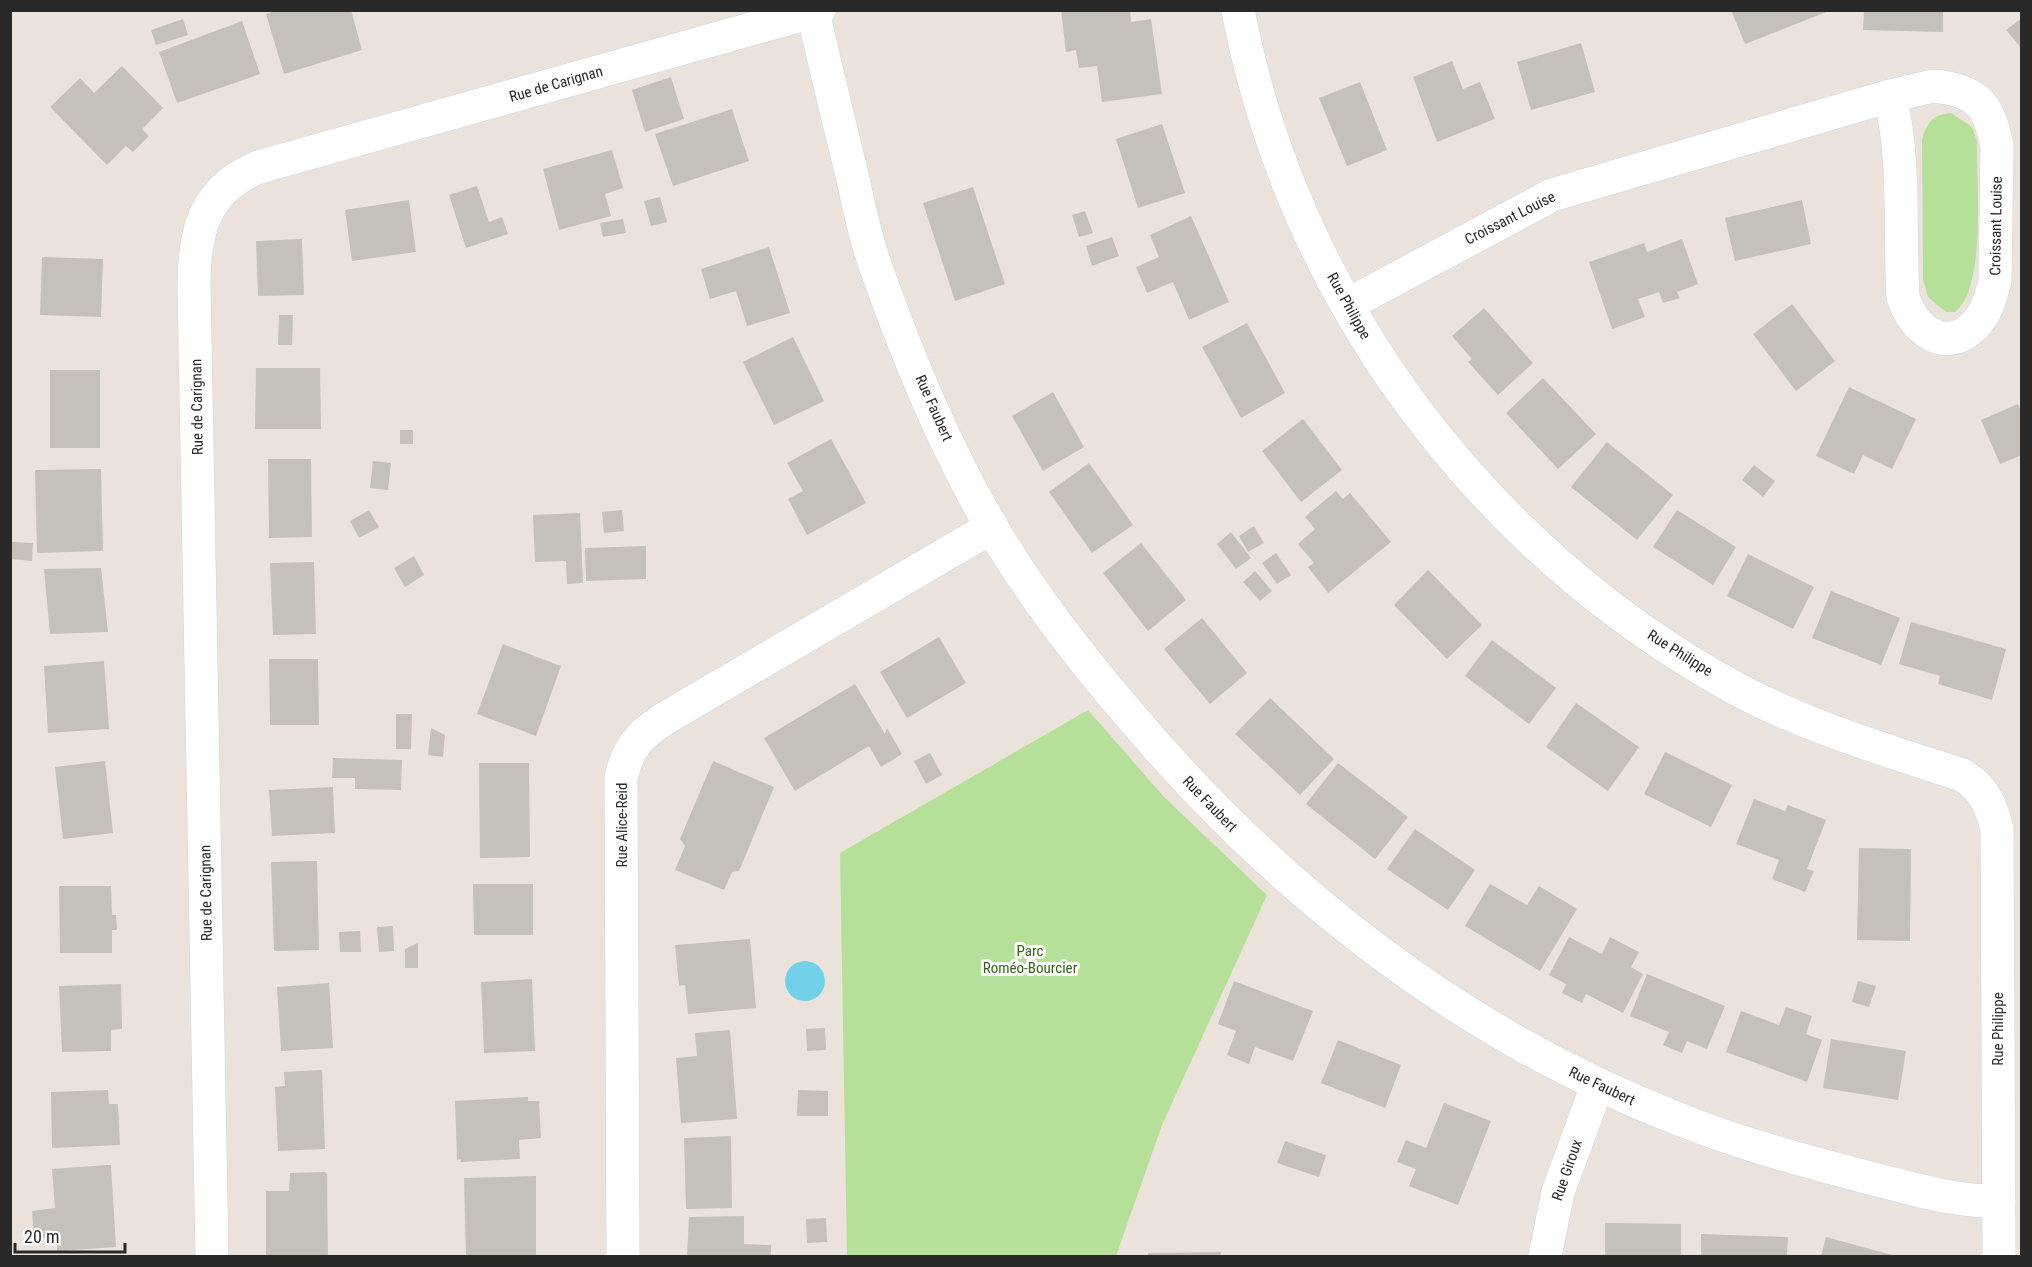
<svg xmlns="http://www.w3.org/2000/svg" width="2032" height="1267" viewBox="0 0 2032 1267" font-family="'Roboto Condensed',sans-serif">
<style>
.green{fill:#b6df99}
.water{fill:#72d1e9}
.building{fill:#c6c0bb}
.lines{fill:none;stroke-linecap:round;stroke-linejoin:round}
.street-casing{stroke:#d0d5e1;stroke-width:34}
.street{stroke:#fff;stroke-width:33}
.labels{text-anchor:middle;stroke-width:6;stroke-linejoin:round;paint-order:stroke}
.street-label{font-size:15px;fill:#292929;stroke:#fff}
.park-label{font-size:15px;fill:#30621d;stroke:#fff}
</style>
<rect width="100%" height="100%" fill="#ebe3db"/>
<!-- green -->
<g class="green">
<path d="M1951,113L1972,127L1977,141C1976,182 1987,286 1955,312H1946L1928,297L1923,279L1922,140C1927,122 1932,115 1951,113Z"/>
<path d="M1088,710L1164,797L1267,895L1162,1125L1116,1256H847L840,853Z"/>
</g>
<!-- water -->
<circle class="water" cx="805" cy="981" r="20"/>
<!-- building -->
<g class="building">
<path d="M277,10H351L362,50L284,74L266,14Z"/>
<path d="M1061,10H1130L1131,22L1151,19L1162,94L1102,102L1097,66L1079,68L1076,50L1066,52Z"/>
<path d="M1731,10H1828L1829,11L1745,44Z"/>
<path d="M1864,10H1943V32L1863,30Z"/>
<path d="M2022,18V49L2006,30Z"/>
<path d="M183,19L188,35L156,45L151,30Z"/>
<path d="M242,21L260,74L177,103L159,52Z"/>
<path d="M1581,43L1595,92L1531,110L1517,62Z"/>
<path d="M1452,61L1463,89L1480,82L1495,119L1437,142L1413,77Z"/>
<path d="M122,66L163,108L142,129L149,136L133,152L126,146L107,165L50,107L80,78L94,93Z"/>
<path d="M671,77L684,119L645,132L632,90Z"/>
<path d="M1360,82L1387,150L1347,166L1319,98Z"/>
<path d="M732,109L749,161L673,186L655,134Z"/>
<path d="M1162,124L1185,193L1138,208L1116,139Z"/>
<path d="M612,150L623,188L605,194L611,216L559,230L543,169Z"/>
<path d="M477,186L489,222L502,217L508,234L466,248L449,195Z"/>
<path d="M973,187L1005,284L955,301L923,203Z"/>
<path d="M660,197L667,222L651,226L644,201Z"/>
<path d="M409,200L416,252L352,261L345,210Z"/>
<path d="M1802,200L1811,244L1735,261L1725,218Z"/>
<path d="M1085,211L1093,233L1079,237L1072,215Z"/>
<path d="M1191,216L1229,302L1189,320L1173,282L1147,293L1136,267L1159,257L1150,235Z"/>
<path d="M623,219L626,233L603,237L600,223Z"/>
<path d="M1112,237L1119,256L1092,266L1086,246Z"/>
<path d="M302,239L304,295L258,296L256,241Z"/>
<path d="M1682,239L1698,284L1677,292L1680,298L1663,303L1659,292L1638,299L1645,317L1612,329L1589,262L1644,243L1647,252Z"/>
<path d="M769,247L790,313L747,326L736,291L710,299L701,269Z"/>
<path d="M42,257L103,259L101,317L40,315Z"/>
<path d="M1792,304L1835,361L1796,391L1753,334Z"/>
<path d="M1484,308L1533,363L1498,395L1468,362L1472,359L1452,336Z"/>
<path d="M279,315H293L292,345H278Z"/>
<path d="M1247,323L1285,393L1241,418L1202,347Z"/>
<path d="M793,337L824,401L774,425L743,362Z"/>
<path d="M256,368H320L321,429H255Z"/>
<rect x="50" y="370" width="50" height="78"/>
<path d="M1543,378L1596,434L1558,469L1506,413Z"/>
<path d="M1849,387L1916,419L1892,469L1863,455L1854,474L1816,456Z"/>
<path d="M1053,392L1084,447L1043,471L1012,416Z"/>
<path d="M2018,404L2022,413V455L2000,464L1981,420Z"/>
<path d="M1303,419L1342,470L1301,502L1262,451Z"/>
<rect x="400" y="430" width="13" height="14"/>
<path d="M831,439L866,503L807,535L788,499L803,491L787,463Z"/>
<path d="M1607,442L1673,495L1637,540L1571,487Z"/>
<path d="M268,459H311L312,537L269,538Z"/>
<path d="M373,461L391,463L388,490L370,488Z"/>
<path d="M1089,463L1133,525L1092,553L1049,492Z"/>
<path d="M1754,465L1775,481L1763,497L1742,480Z"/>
<path d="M101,469L103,551L37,553L35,470Z"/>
<path d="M1336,491L1343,499L1350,493L1391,542L1328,593L1308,567L1314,563L1298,544L1315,529L1305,517Z"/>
<path d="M369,510L379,527L359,538L350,521Z"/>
<path d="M622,510L624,531L604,533L602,512Z"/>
<path d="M1677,510L1736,547L1713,585L1653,547Z"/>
<path d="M580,513L583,583L567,584L566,561L535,562L533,515Z"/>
<path d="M1254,526L1264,543L1248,552L1239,536Z"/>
<path d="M1231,532L1251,558L1236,569L1217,544Z"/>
<path d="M12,542L33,543L32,561L11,559Z"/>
<path d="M1141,543L1186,600L1148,631L1103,573Z"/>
<path d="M646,546V579L586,581L585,548Z"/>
<path d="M1276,553L1291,575L1277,584L1262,563Z"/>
<path d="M1748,554L1814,587L1793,629L1727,596Z"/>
<path d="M414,556L424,575L405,587L394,568Z"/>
<path d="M314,562L316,634L273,635L270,563Z"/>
<path d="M101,568L108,632L50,634L44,569Z"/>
<path d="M1428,570L1482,625L1447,659L1394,605Z"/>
<path d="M1255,571L1272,591L1260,601L1243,582Z"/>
<path d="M1831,591L1900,618L1881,665L1812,638Z"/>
<path d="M1202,618L1247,673L1210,704L1164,649Z"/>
<path d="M1911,622L2006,649L1992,700L1938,684L1940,676L1899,664Z"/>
<path d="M939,637L966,683L907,718L880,672Z"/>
<path d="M1492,640L1556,688L1529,724L1465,676Z"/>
<path d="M503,644L561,666L536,736L477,714Z"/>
<path d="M269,659H318L319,725H270Z"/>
<path d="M104,661L109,729L48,733L44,666Z"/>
<path d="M855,684L885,734L887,728L902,754L881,767L869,746L795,791L764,738Z"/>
<path d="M1270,698L1334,759L1300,795L1235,734Z"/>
<path d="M1576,703L1639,747L1608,791L1546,747Z"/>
<path d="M396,714H412L411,749H396Z"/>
<path d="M431,728L445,735L443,757L428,755Z"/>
<path d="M1665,752L1732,785L1711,827L1644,794Z"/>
<path d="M930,753L942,775L926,784L914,761Z"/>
<path d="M333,758L402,760L401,790L355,789V778H332Z"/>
<path d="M105,761L113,833L63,839L55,767Z"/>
<path d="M713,761L774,787L739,871L732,872L724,890L675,870L685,846L680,839Z"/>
<path d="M479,763H529L530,857L480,858Z"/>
<path d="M1338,763L1408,817L1375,859L1306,804Z"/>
<path d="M333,787L335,833L272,836L269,790Z"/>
<path d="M1754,799L1785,811L1788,805L1826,820L1807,869L1814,871L1805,892L1772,879L1779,860L1736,844Z"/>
<path d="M1415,829L1475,870L1448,910L1387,869Z"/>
<path d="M1859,848L1911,849L1910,941L1857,940Z"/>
<path d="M317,861L319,950L274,951L271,862Z"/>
<path d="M473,884H533V935H474Z"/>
<path d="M1490,884L1527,905L1539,886L1577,909L1540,971L1465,926Z"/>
<path d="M59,886H111L112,915H116L117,930H112V953H60Z"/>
<path d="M393,926L394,951L379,952L377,927Z"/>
<path d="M360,931L361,952H340L339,932Z"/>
<path d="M1569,937L1602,954L1610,937L1639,952L1631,967L1643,974L1623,1013L1586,994L1582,1003L1562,993L1566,984L1549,975Z"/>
<path d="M750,939L756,1008L688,1014L685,985L679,986L675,945Z"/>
<path d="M418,943V968H405V949Z"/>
<path d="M1647,974L1725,1006L1707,1049L1687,1041L1682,1053L1663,1045L1669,1032L1630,1016Z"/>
<path d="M532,979L535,1051L484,1053L481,982Z"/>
<path d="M1234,981L1313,1011L1293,1061L1255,1047L1249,1064L1227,1055L1236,1031L1218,1024Z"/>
<path d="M1858,981L1876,986L1869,1007L1852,1002Z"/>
<path d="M329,983L333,1048L281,1051L277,987Z"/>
<path d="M121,984L122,1029L111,1030V1051L62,1052L59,986Z"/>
<path d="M1786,1007L1812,1016L1806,1034L1822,1040L1807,1082L1726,1052L1741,1011L1779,1025Z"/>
<path d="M825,1028L826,1050L807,1051L806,1029Z"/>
<path d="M730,1030L737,1119L681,1123L676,1058L697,1056L695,1033Z"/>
<path d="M1831,1039L1906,1051L1898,1100L1823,1088Z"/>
<path d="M1338,1040L1401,1065L1385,1108L1321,1083Z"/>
<path d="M322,1070L325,1149L278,1151L275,1087L285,1086L284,1072Z"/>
<path d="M108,1090L109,1104H118L120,1145L52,1148L51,1092Z"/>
<path d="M798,1090L828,1091V1116H797Z"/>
<path d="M528,1097V1101H539L541,1138L519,1140L520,1159L461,1162V1159L457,1160L455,1101Z"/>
<path d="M1444,1103L1491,1121L1458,1205L1409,1186L1416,1169L1397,1162L1406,1140L1426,1148Z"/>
<path d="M731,1136L732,1208L686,1209L684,1138Z"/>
<path d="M1285,1141L1326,1155L1319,1177L1277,1163Z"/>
<path d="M107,1165H111L116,1247L57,1251V1237L34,1238L32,1211L55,1208L52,1169Z"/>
<path d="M325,1172L327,1174L328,1256H266V1191H289L290,1173Z"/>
<path d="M536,1176V1256H466L464,1178Z"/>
<path d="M744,1216V1244L771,1245V1256H687L689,1217Z"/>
<path d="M826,1218L827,1242L807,1243L806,1219Z"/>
<path d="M1605,1223L1681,1224V1256H1605Z"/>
<path d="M1701,1234L1788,1237L1787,1256H1701Z"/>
<path d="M1826,1237L1896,1256H1821Z"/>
<path d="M1221,1252V1256H1148V1253Z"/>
</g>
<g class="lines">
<!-- street casing -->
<g class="street-casing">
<g id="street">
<path d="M1238,10C1292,296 1479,547 1733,687C1804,726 1886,750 1962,775C1984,788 1991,805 1997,829L1999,1256"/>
<path d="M813,12C825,65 838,118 851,171C859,206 866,242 879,276C910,363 947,452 994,531C1034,599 1083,661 1134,720C1281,893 1463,1035 1676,1118C1738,1143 1801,1160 1866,1177C1910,1188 1953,1202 1999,1201"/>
<path d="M1933,86C1976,90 1989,104 1997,146L1995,281C1991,296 1987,312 1976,324C1946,356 1913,330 1903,297C1899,229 1906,163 1890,96Z"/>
<path d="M1347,305L1552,195L1890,96"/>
<path d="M212,1256L194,286C194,232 204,189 259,167L819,10"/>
<path d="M623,1256L621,777C629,747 638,736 664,719L992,527"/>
<path d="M1545,1256L1558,1192L1597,1086"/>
</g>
</g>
<!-- street -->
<use href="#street" class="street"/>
</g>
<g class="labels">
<!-- street labels -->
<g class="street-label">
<text transform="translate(556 84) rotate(-16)" y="5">Rue de Carignan</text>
<text transform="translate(1510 218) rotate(-27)" y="5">Croissant Louise</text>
<text transform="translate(1996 226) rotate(-89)" y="5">Croissant Louise</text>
<text transform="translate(1349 306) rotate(61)" y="5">Rue Philippe</text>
<text transform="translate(197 407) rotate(-91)" y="5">Rue de Carignan</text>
<text transform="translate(934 408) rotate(66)" y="5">Rue Faubert</text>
<text transform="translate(1680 653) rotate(32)" y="5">Rue Philippe</text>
<text transform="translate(1210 804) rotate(46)" y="5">Rue Faubert</text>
<text transform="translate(622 825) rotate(-90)" y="5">Rue Alice-Reid</text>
<text transform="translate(206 893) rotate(-91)" y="5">Rue de Carignan</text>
<text transform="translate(1998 1029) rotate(-90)" y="5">Rue Philippe</text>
<text transform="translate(1602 1086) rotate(25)" y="5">Rue Faubert</text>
<text transform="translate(1567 1170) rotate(-71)" y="5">Rue Giroux</text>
</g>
<!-- park labels -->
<g class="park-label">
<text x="1030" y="956">Parc<tspan x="1030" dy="17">Roméo-Bourcier</tspan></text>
</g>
</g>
<!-- border -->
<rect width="2032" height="1267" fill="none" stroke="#292929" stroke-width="24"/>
<!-- scale -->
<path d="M15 1243v9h110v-9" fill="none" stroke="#292929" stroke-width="3"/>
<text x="24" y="1243" font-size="18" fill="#292929" stroke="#ffffff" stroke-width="4.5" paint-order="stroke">20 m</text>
</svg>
